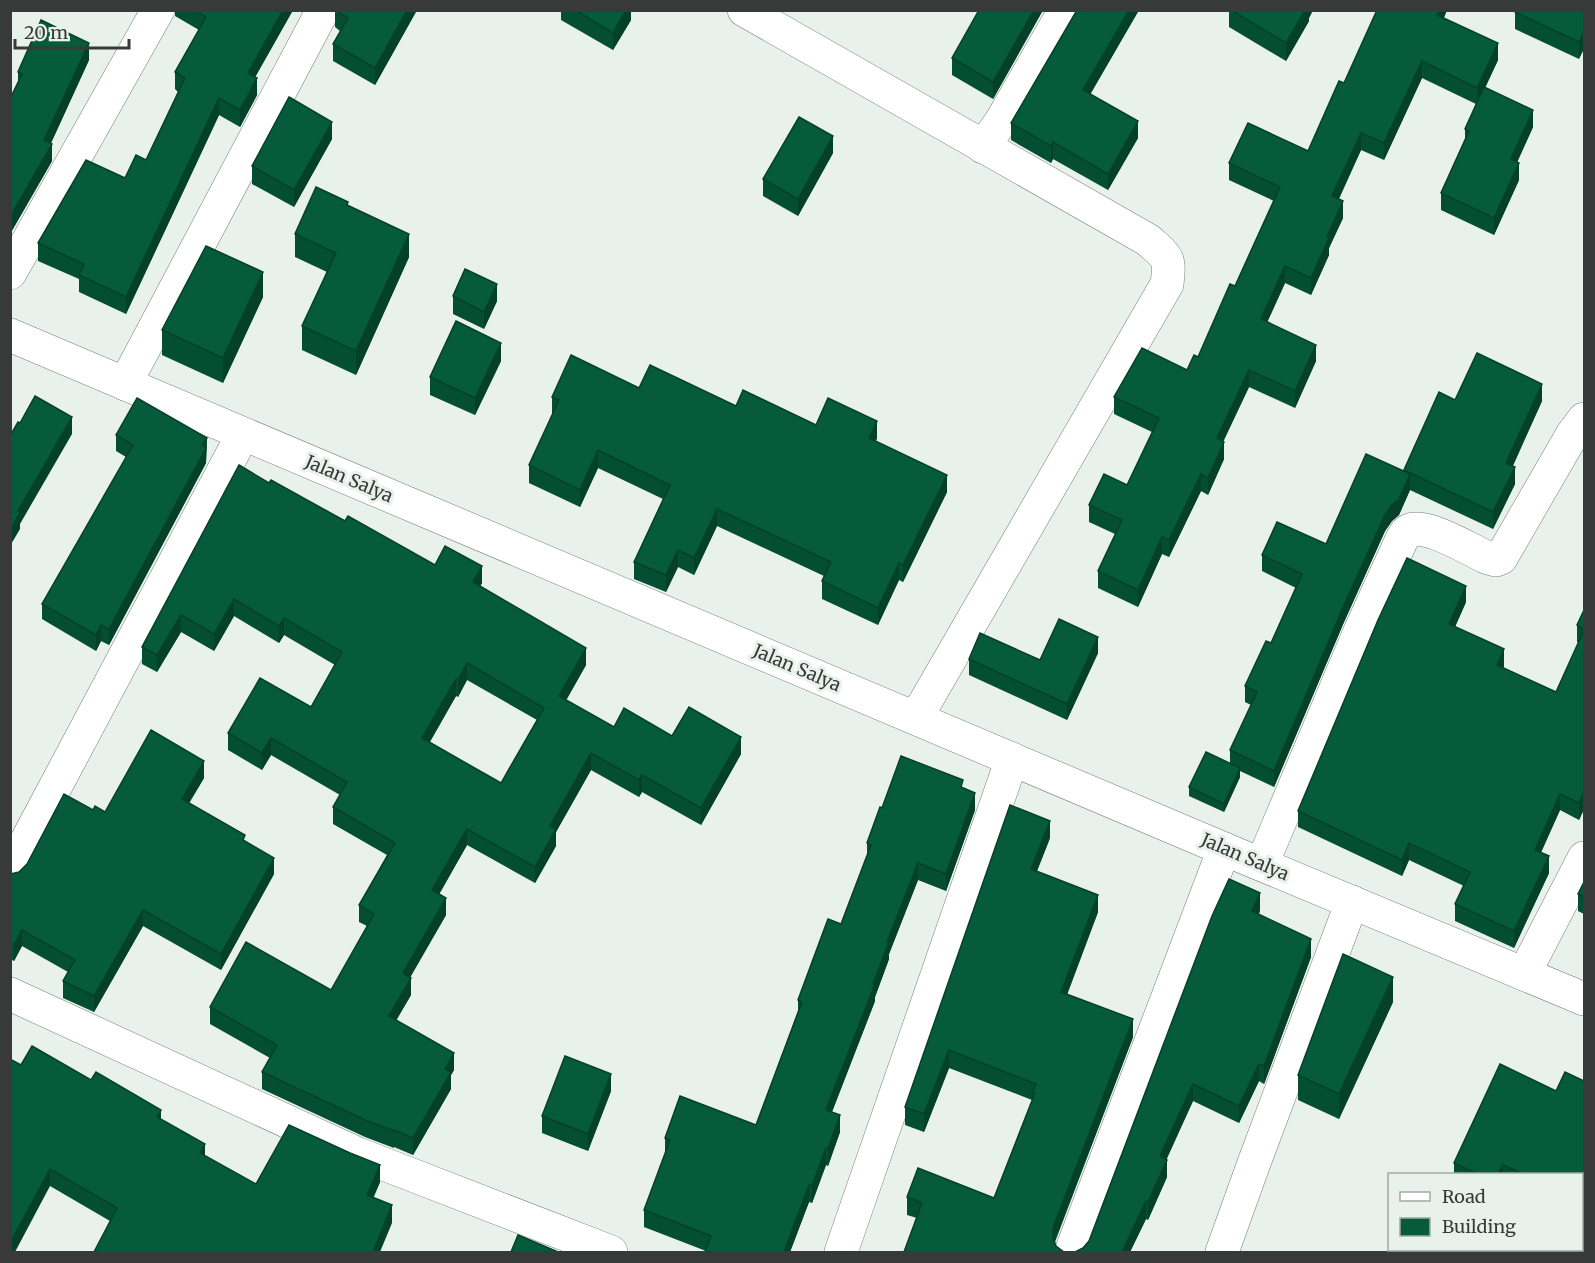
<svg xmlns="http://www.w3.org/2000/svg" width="1595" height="1263" viewBox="0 0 1595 1263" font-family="Merriweather,serif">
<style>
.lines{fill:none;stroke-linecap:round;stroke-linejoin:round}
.minor-casing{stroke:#787f7b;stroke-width:34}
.minor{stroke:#fff;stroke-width:33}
.wall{fill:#044e34;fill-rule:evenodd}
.shaded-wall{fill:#04402a}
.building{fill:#055b3c;stroke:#04402a;stroke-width:1.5;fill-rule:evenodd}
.labels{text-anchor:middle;stroke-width:6;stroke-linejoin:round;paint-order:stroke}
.street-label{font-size:18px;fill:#373a39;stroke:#e9f1ec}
</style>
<rect width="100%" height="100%" fill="#e9f1ec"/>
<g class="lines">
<!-- minor casing -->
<g class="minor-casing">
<g id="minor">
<path d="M744,10L1148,240C1167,257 1171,257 1167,284L916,718"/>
<path d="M983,147L1002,120L1065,10"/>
<path d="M10,273L158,10"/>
<path d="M10,335L1224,849L1584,999"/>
<path d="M125,384L323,10"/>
<path d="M1262,864L1361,629L1402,539C1404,536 1405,533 1408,531C1424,521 1472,551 1488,558L1496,560L1501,558L1572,435L1584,419"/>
<path d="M10,872L243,434"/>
<path d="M1524,974L1584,858"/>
<path d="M10,994L358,1154L611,1252"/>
<path d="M841,1252L1012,759"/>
<path d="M1071,1252L1224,849"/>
<path d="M1222,1252L1254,1163L1352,902"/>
</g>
</g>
<!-- minor -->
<use href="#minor" class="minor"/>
</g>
<!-- wall -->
<g class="wall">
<path d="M175,10H293L255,77L257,95L240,127L219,115L126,314L79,292V279L38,261V243L125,178L146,160L178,92L175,89V72L199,30L175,16Z"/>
<path d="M335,10H417L375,85L333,61V44L340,31L335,27Z"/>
<path d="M561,10H631V20L613,50L561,20Z"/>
<path d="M1043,10L993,99L952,75V58Z"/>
<path d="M1077,10H1139L1090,94L1138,138L1108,190L1053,159L1051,163L1011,140V123Z"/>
<path d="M1229,10H1313L1309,18V21L1286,61L1229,27Z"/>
<path d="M1377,10H1447L1444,18L1498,60L1485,88L1533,127L1517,162L1519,180L1494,235L1441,210V193L1465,140V129L1476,104L1422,78L1384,160L1361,150L1339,199L1343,218L1329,248V255L1311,295L1285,283L1267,322L1316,361L1295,408L1249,387L1223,441L1224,459L1208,495L1201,491L1169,557L1162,554L1138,607L1098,588V571L1115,534L1089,522V505L1127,485L1152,432L1114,414V397L1187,370L1198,357L1235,286L1274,201L1229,180V163L1308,151L1344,83Z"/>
<path d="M1584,10L1579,59L1515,29V12Z"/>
<path d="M89,60L51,143L52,161L10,234V99L18,83V72Z"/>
<path d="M332,139L294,207L252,184V166Z"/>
<path d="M833,153L798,216L763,196V179Z"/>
<path d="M348,205L409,257L356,375L302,350V326L327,272L295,257V234Z"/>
<path d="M453,296L497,301L484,329L453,314Z"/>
<path d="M263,297L223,383L162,355V330Z"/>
<path d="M501,361L475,415L430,395V377Z"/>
<path d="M639,388L736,406L877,438L876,441L947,492L903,582L899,580L878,625L822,599V581L824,576L717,526L694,575L678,567L666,592L634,579V562L663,499L598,468L580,507L529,483V465L553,414H552V397Z"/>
<path d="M1455,400L1542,401L1513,466L1515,484L1493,529L1410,490L1399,515L1392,521L1385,531L1344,622L1274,787L1240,771V777L1224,812L1189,796V787L1230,763V750L1251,705L1245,702V686L1271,643L1296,588L1262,571V555L1326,544L1404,471Z"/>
<path d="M116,435L207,438L206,463L109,645L101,641L96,651L42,619V604L126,457L116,451Z"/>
<path d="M269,483L435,565L482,583L480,586L586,665L566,700L614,727L672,736L741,754L701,825L642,792L639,797L591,770L556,832V846L535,883L467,845L439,894L446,915L410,977L411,995L396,1020L454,1070L451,1075V1089L413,1155L394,1147V1148L365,1137L262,1089V1072L270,1058L210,1024V1007L331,990L367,926L359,922V905L387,855L333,824V807L340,795L271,755L262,770L228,750V733L311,707L335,665L284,635L279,643L234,616L214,651L181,632L157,672L142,664V647ZM467,680L537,720L501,783L430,742L456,696L458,697Z"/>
<path d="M1466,602L1455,627L1504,666L1503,668L1556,692L1579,643L1577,642V625L1584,610V809L1579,820L1560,810L1541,852L1549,873L1514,948L1455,921V904L1464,886L1409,860L1402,876L1298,827V811Z"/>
<path d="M1098,653L1067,720L969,675V659L1040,660Z"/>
<path d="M204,778L189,803L245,841L274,874L221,970L143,926L94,1012L63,998V981L68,972L22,946L14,961L10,959V874L19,872L93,810L105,812Z"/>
<path d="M963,788L975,810L946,891L918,880L889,954V959L875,997V1001L832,1112L840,1132L828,1166L826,1165L812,1203L809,1202L790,1252H705L706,1251L644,1227V1210L665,1154V1138L756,1125L798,1011V1000L841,924L867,856V843L882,808Z"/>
<path d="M1050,838L1037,871L1098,912L1067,995L1133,1037L1055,1242L904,1252L917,1218L907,1215V1197L994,1198L1032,1100L949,1068L924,1132L905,1125V1107Z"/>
<path d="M1584,882V914L1578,911V894Z"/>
<path d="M1260,911L1259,914L1311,957L1264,1084L1259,1081L1239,1123L1193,1101L1166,1159L1167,1177L1148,1220L1146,1219L1130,1252H1075L1083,1248L1089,1241Z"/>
<path d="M1393,1002L1339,1119L1298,1100V1075Z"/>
<path d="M21,1065L161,1119L205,1156L256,1184L380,1182L373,1198L392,1223L110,1221L50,1186Z"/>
<path d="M1584,1081V1212L1581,1211V1174H1454V1163L1556,1091Z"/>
<path d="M611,1091L588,1151L542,1133V1116Z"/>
</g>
<!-- shaded-wall -->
<g class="shaded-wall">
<path d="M283,10H293L248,90V73Z"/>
<path d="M407,10H417L375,85V68Z"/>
<path d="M626,10H631V20L613,50V33Z"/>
<path d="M1034,10H1043L993,99V82Z"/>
<path d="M1129,10H1139L1083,107V90Z"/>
<path d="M1305,10H1313L1309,18V21L1286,61V43Z"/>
<path d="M1439,10H1447L1437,31V15Z"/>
<path d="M1584,32V49L1579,59V42Z"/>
<path d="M89,43V60L46,154L52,144V161L10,234V217Z"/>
<path d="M1498,43V60L1477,105V88Z"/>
<path d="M1422,61V78L1384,160V143Z"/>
<path d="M257,78V95L240,127V110Z"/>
<path d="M219,98V115L126,314V297Z"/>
<path d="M1533,110V127L1511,176V159Z"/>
<path d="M1138,121V138L1108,190V174Z"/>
<path d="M332,122V139L294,207V190Z"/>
<path d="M1361,133V150L1332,213V196Z"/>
<path d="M833,136V153L798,216V199Z"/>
<path d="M1053,142V159L1051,163V146Z"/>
<path d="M1519,163V180L1494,235V218Z"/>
<path d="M1343,201V218L1329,248V255L1311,295V278L1327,237Z"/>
<path d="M409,234V257L356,375V351Z"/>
<path d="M1285,266V283L1261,336V319Z"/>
<path d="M263,272V297L223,383V358Z"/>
<path d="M497,284V301L484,329V312Z"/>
<path d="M501,343V361L475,415V398Z"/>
<path d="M1316,345V361L1295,408V391Z"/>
<path d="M1249,370V387L1217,455V438Z"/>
<path d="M1542,384V401L1506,480V463Z"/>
<path d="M72,417V434L20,524V529L10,546V530L18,511Z"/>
<path d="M877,421V438L869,455V438Z"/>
<path d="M207,438L206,463L109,645V629Z"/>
<path d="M1224,442V459L1208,495V478Z"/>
<path d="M598,450V468L580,507V490Z"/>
<path d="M1515,467V484L1493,529V512Z"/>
<path d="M1201,474V491L1169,557V540Z"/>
<path d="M1410,474V490L1399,515L1392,521L1385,531L1344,622L1274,787V771L1344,605L1385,515Z"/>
<path d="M947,475V492L903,582V565Z"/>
<path d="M717,509V526L694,575V558Z"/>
<path d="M1162,537V554L1138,607V590Z"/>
<path d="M678,550V567L666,592V575Z"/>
<path d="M899,563V580L878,625V608Z"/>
<path d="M482,566V583L473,599V582Z"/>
<path d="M1466,586V602L1449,640V624Z"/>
<path d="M234,599V616L214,651V634Z"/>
<path d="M181,615V632L157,672V655Z"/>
<path d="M284,618V635L279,643V626Z"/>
<path d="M101,625V641L96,651V635Z"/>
<path d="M1098,637V653L1067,720V704Z"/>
<path d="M586,648V665L559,713V696Z"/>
<path d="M1504,649V666L1497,681V665Z"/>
<path d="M467,663V680L458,697V680Z"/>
<path d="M456,679V696L422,755V738Z"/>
<path d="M741,737V754L701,825V808Z"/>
<path d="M271,738V755L262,770V753Z"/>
<path d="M591,753V770L556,832V846L535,883V867L550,826Z"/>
<path d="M204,761V778L182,815V799Z"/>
<path d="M1240,768V777L1224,812V804Z"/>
<path d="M642,775V792L639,797V780Z"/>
<path d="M1584,792V809L1579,820V803Z"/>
<path d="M975,793V810L946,891V874Z"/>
<path d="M1560,794V810L1535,866V850Z"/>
<path d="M1050,821V838L1031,886V869Z"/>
<path d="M467,829V845L432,907V890Z"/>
<path d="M1409,843V860L1402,876V860Z"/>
<path d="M1549,856V873L1514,948V931Z"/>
<path d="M274,858V874L221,970V954Z"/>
<path d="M918,863V880L889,954V959L875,997V1001L826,1127V1110L873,984L887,942Z"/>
<path d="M1260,893V911L1252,929V911Z"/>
<path d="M1098,895V912L1061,1010V992Z"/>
<path d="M446,898V915L403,990V973Z"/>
<path d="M143,910V926L94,1012V996Z"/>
<path d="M22,930V946L14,961V945Z"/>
<path d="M1311,939V957L1264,1084V1066Z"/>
<path d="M1393,977V1002L1339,1119V1094Z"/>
<path d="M411,978V995L389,1033V1016Z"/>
<path d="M1133,1019V1037L1053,1245V1228Z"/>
<path d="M949,1050V1068L924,1132V1114Z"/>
<path d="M454,1053V1070L451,1075V1089L413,1155V1138L445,1069Z"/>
<path d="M1259,1064V1081L1239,1123V1106Z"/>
<path d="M611,1074V1091L588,1151V1134Z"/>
<path d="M1193,1084V1101L1160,1174V1156Z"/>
<path d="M161,1110V1127L157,1117Z"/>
<path d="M840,1115V1132L828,1166V1149Z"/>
<path d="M205,1144V1162L200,1153Z"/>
<path d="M826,1148V1165L812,1203V1186Z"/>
<path d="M1167,1160V1177L1148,1220V1202Z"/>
<path d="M380,1165V1182L367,1213V1195Z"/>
<path d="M1503,1165V1174H1498Z"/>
<path d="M50,1169V1186L15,1252H10V1243Z"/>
<path d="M809,1185V1202L790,1252H784Z"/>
<path d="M1146,1201V1219L1130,1252H1122Z"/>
<path d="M392,1205V1223L380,1252H373Z"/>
</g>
<!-- building -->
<g class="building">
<path d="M195,10H283L248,73L257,78L240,110L219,98L126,297L79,275L84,264L38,243L86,160L125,178L136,155L146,160L185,78L175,72L206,17Z"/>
<path d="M335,10H407L375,68L333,44L348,18Z"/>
<path d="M575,10H626L613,33Z"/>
<path d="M979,10H1034L993,82L952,58Z"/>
<path d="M1077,10H1129L1083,90L1138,121L1108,174L1053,142L1051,146L1011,123Z"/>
<path d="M1231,10H1305L1286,43Z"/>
<path d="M1377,10H1439L1437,15L1498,43L1477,88L1422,61L1384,143L1361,133L1332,196L1343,201L1327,237L1329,238L1311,278L1285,266L1261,319L1316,345L1295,391L1249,370L1217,438L1224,442L1208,478L1201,474L1169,540L1162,537L1138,590L1098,571L1122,520L1089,505L1104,474L1127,485L1159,418L1114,397L1142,348L1187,370L1194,355L1198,357L1230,284L1235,286L1280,187L1229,163L1248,123L1308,151L1339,81L1344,83Z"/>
<path d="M1516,10H1584V32L1579,42L1515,12Z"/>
<path d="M41,20L89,43L44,140L52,144L10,217V99L22,74L18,72Z"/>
<path d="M1484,87L1533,110L1511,159L1519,163L1494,218L1441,193L1469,131L1465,129Z"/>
<path d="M289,97L332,122L294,190L252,166Z"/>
<path d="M799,117L833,136L798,199L763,179Z"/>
<path d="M316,187L348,202L347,205L409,234L356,351L302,326L336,253L295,234Z"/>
<path d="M206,246L263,272L223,358L162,330Z"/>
<path d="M465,269L497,284L484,312L453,296Z"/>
<path d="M456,321L501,343L475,398L430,377Z"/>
<path d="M1477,353L1542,384L1506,463L1515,467L1493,512L1404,470L1439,392L1455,400Z"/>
<path d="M571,355L639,388L650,365L736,406L743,390L816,425L828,398L877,421L869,438L947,475L903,565L899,563L878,608L822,581L831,562L717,509L694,558L678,550L666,575L634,562L670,485L598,450L580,490L529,465L559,400L552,397Z"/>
<path d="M35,396L72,417L18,511L20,513L10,530V436L18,422L20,423Z"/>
<path d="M137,398L207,438L202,445L206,448L109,629L101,625L96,635L42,604L133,445L116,435Z"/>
<path d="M1366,454L1410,474L1399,499L1392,505L1385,515L1344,605L1274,771L1230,750L1257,692L1245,686L1266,641L1271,643L1302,574L1262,555L1277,522L1326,544Z"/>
<path d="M239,465L269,483L271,480L345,521L348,516L435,565L445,546L482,566L473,582L586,648L559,696L614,727L624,708L672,736L689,707L741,737L701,808L642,775L639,780L591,753L550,826L556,829L535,867L467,829L432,890L446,898L403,973L411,978L389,1016L454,1053L445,1069L451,1072L413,1138L394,1130V1131L365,1120L262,1072L277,1045L210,1007L246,942L331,990L374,914L359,905L395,843L333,807L347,782L271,738L262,753L228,733L260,678L311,707L342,652L284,618L279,626L234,599L214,634L181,615L157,655L142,647ZM467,663L544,708L501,783L422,738L456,679L458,680Z"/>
<path d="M1407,558L1466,586L1449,624L1504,649L1497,665L1556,692L1584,630V792L1579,803L1560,794L1535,850L1549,856L1514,931L1455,904L1470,872L1409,843L1402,860L1298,811L1378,620Z"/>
<path d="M1584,610V629L1577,625Z"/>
<path d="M1059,619L1098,637L1067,704L969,659L980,633L1040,660Z"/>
<path d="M151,730L204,761L182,799L245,835L243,840L274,858L221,954L143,910L94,996L63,981L75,960L22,930L14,945L10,943V874L19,872L27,864L64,794L93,810L95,806L105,812Z"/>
<path d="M1206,752L1240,768L1224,804L1189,787Z"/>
<path d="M901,756L963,780L961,787L975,793L946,874L918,863L887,942H889L873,984H875L826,1110L840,1115L828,1149L826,1148L812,1186L809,1185L784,1252H705L711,1236L644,1210L670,1140L665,1138L680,1096L756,1125L802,1002L798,1000L828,919L841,924L871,845L867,843L880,807L882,808Z"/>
<path d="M1010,805L1050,821L1031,869L1098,895L1061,992L1133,1019L1053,1228V1238L1056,1246L1064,1252H1073H904L922,1203L907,1197L918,1168L994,1198L1035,1093H1032L1036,1084L949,1050L924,1114L905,1107Z"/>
<path d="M1229,879L1260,893L1252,911L1311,939L1264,1066L1259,1064L1239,1106L1193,1084L1160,1156L1167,1160L1148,1202L1146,1201L1122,1252H1075L1083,1248L1089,1241L1212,916Z"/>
<path d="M1584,882V897L1578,894Z"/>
<path d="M1343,954L1393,977L1339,1094L1298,1075Z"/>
<path d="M32,1046L91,1080L96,1072L161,1110L157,1117L205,1144L200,1153L256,1184L289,1125L350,1153L380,1165L367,1195L392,1205L373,1252H94L117,1208L50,1169L10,1243V1059L21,1065Z"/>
<path d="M565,1056L611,1074L588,1134L542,1116Z"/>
<path d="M1500,1064L1556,1091L1565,1072L1584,1081V1195L1581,1194V1174H1523L1503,1165L1498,1174H1478L1454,1163Z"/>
<path d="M518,1235L558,1252H511Z"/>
</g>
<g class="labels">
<!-- street labels -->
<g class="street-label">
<text transform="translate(349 479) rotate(23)" y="6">Jalan Salya</text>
<text transform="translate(797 668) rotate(23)" y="6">Jalan Salya</text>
<text transform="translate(1245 857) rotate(23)" y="6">Jalan Salya</text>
</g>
</g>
<!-- border -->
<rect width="1595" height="1263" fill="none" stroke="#373a39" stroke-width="24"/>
<!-- legend -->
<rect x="1388" y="1173" width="195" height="78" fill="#e9f1ec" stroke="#a2a8a4" stroke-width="1.5"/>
<rect x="1400" y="1192" width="30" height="9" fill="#ffffff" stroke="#a2a8a4" stroke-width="1.5"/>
<text x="1442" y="1203" font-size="18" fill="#373a39">Road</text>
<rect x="1400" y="1218" width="30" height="18" fill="#055b3c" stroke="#a2a8a4" stroke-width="1.5"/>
<text x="1442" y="1233" font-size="18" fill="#373a39">Building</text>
<!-- scale -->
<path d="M15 39v9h114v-9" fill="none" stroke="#373a39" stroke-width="3"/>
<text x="24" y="39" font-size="18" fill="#373a39" stroke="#e9f1ec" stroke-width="4.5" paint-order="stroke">20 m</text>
</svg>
